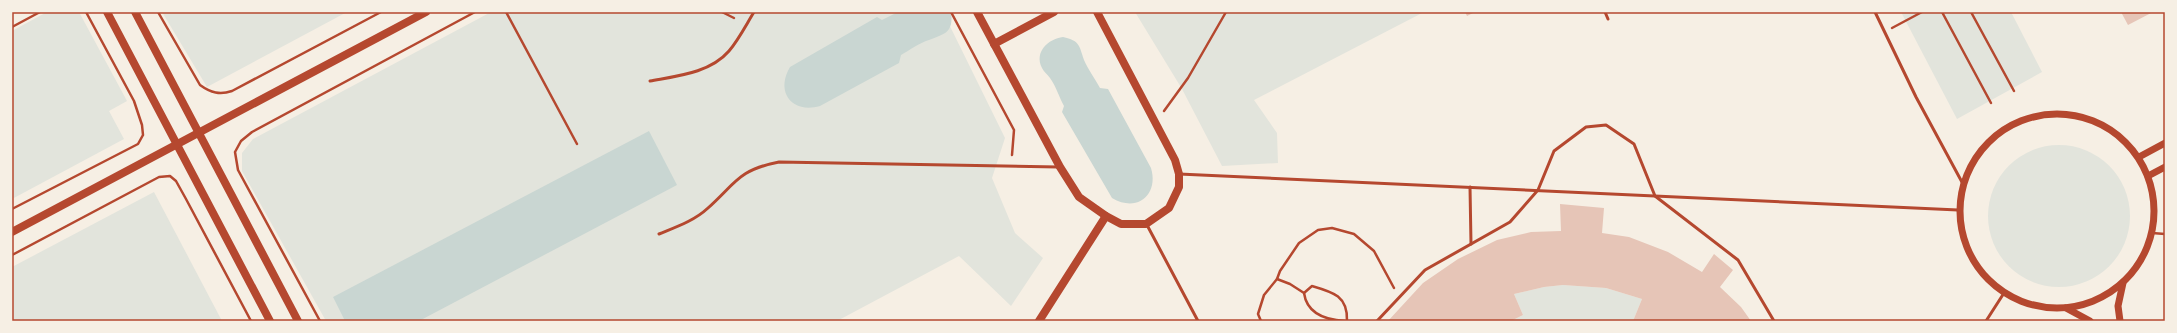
<svg xmlns="http://www.w3.org/2000/svg" width="2177" height="333" viewBox="0 0 2177 333" font-family="Cabin,sans-serif">
<style>
.green{fill:#e2e4dc}
.water{fill:#c9d6d2}
.building{fill:#e6c5b7}
.lines{fill:none;stroke-linecap:round;stroke-linejoin:round}
.path{stroke:#b5482f;stroke-width:2.5}
.service{stroke:#b5482f;stroke-width:3}
.tertiary{stroke:#b5482f;stroke-width:7}
.secondary{stroke:#b5482f;stroke-width:8}
.neatline{fill:none;stroke:#b5482f;stroke-width:1.5}
</style>
<rect width="100%" height="100%" fill="#f6efe4"/>
<!-- green -->
<g class="green">
<path d="M47,12H79L127,101L109,111L124,139L12,199V31Z"/>
<path d="M162,12H347L207,87Z"/>
<path d="M491,12H943L1005,138L992,178L1015,233L1043,258L1011,306L959,256L837,321H326L242,171V153L253,139Z"/>
<path d="M1135,12H1424L1254,100L1277,133L1278,163L1222,166L1182,89Z"/>
<path d="M1901,12H2011L2042,72L1957,119Z"/>
<circle cx="2059" cy="216" r="71"/>
<path d="M154,192L222,321H12V267Z"/>
<path d="M1563,285L1606,288L1642,299L1633,321H1511L1523,315L1514,294L1544,287Z"/>
</g>
<!-- water -->
<g class="water">
<path d="M898,12H951C954,33 944,34 929,40C919,43 910,50 901,55L899,63L820,106C792,114 775,92 790,67L877,17L882,20Z"/>
<path d="M1063,37C1080,41 1079,45 1084,60C1088,69 1095,79 1100,88L1108,89L1151,168C1159,195 1137,213 1112,198L1062,112L1064,106C1059,97 1056,86 1050,78C1047,74 1044,72 1042,68C1034,52 1048,39 1063,37Z"/>
<path d="M649,131L677,185L419,321H345L333,297Z"/>
</g>
<!-- building -->
<g class="building">
<path d="M1465,12H1475L1467,16Z"/>
<path d="M2121,12H2153L2128,25Z"/>
<path d="M1560,204L1604,208L1602,233L1629,237L1668,252L1702,272L1714,254L1733,270L1720,287L1741,307L1751,321H1633L1642,299L1606,288L1563,285L1544,287L1514,294L1523,315L1511,321H1388L1423,283L1458,259L1497,240L1531,232L1561,231Z"/>
</g>
<g class="lines">
<!-- path -->
<g class="path">
<path d="M158,12L200,85C211,93 220,95 232,91L381,12"/>
<path d="M506,12L577,144"/>
<path d="M722,12L734,18"/>
<path d="M951,12L1014,130L1012,155"/>
<path d="M1942,12L1991,103"/>
<path d="M1971,12L2014,91"/>
<path d="M12,27L40,12"/>
<path d="M1892,28L1922,12"/>
<path d="M1164,111L1188,78L1226,12"/>
<path d="M12,209L138,144L143,135L142,125L134,101L86,12"/>
<path d="M2152,233L2165,234"/>
<path d="M12,255L159,177L170,176L176,181L186,199L251,321"/>
<path d="M1277,279L1290,284L1304,293C1307,314 1326,320 1345,321"/>
<path d="M1304,293L1312,286C1333,292 1348,296 1347,321"/>
<path d="M320,321L238,170L235,152L241,141L252,132L475,12"/>
<path d="M1261,321L1258,314L1264,295L1277,279L1280,271L1299,243L1318,230L1332,228L1354,234L1374,251L1394,288"/>
</g>
<!-- service -->
<g class="service">
<path d="M1605,12L1608,19"/>
<path d="M1875,12L1916,97L1963,184"/>
<path d="M650,81C677,76 710,73 729,51C739,39 746,25 754,12"/>
<path d="M1179,174L1958,210"/>
<path d="M1470,187L1471,244"/>
<path d="M1147,225L1198,321"/>
<path d="M659,234C676,227 694,221 708,208C736,183 738,170 779,162L1058,167"/>
<path d="M1377,321L1425,270L1510,222L1538,190L1554,151L1586,127L1606,125L1634,144L1655,196L1738,260L1774,321"/>
<path d="M1986,321L2004,293"/>
</g>
<!-- tertiary -->
<g class="tertiary">
<circle cx="2057" cy="211" r="97"/>
<path d="M2139,157L2165,143"/>
<path d="M2148,176L2165,167"/>
<path d="M2066,308L2090,321"/>
<path d="M2120,321L2118,306L2123,283"/>
</g>
<!-- secondary -->
<g class="secondary">
<path d="M107,12L270,321"/>
<path d="M135,12L298,321"/>
<path d="M977,12L1060,167L1079,197L1106,216L1121,224H1146L1169,208L1179,187V174L1175,160L1097,12"/>
<path d="M994,44L1054,12"/>
<path d="M12,232L426,12"/>
<path d="M1039,321L1106,216"/>
</g>
</g>
<!-- border -->
<rect width="2177" height="333" fill="none" stroke="#f6efe4" stroke-width="26"/>
<rect x="13" y="13" width="2151" height="307" class="neatline"/>
</svg>
